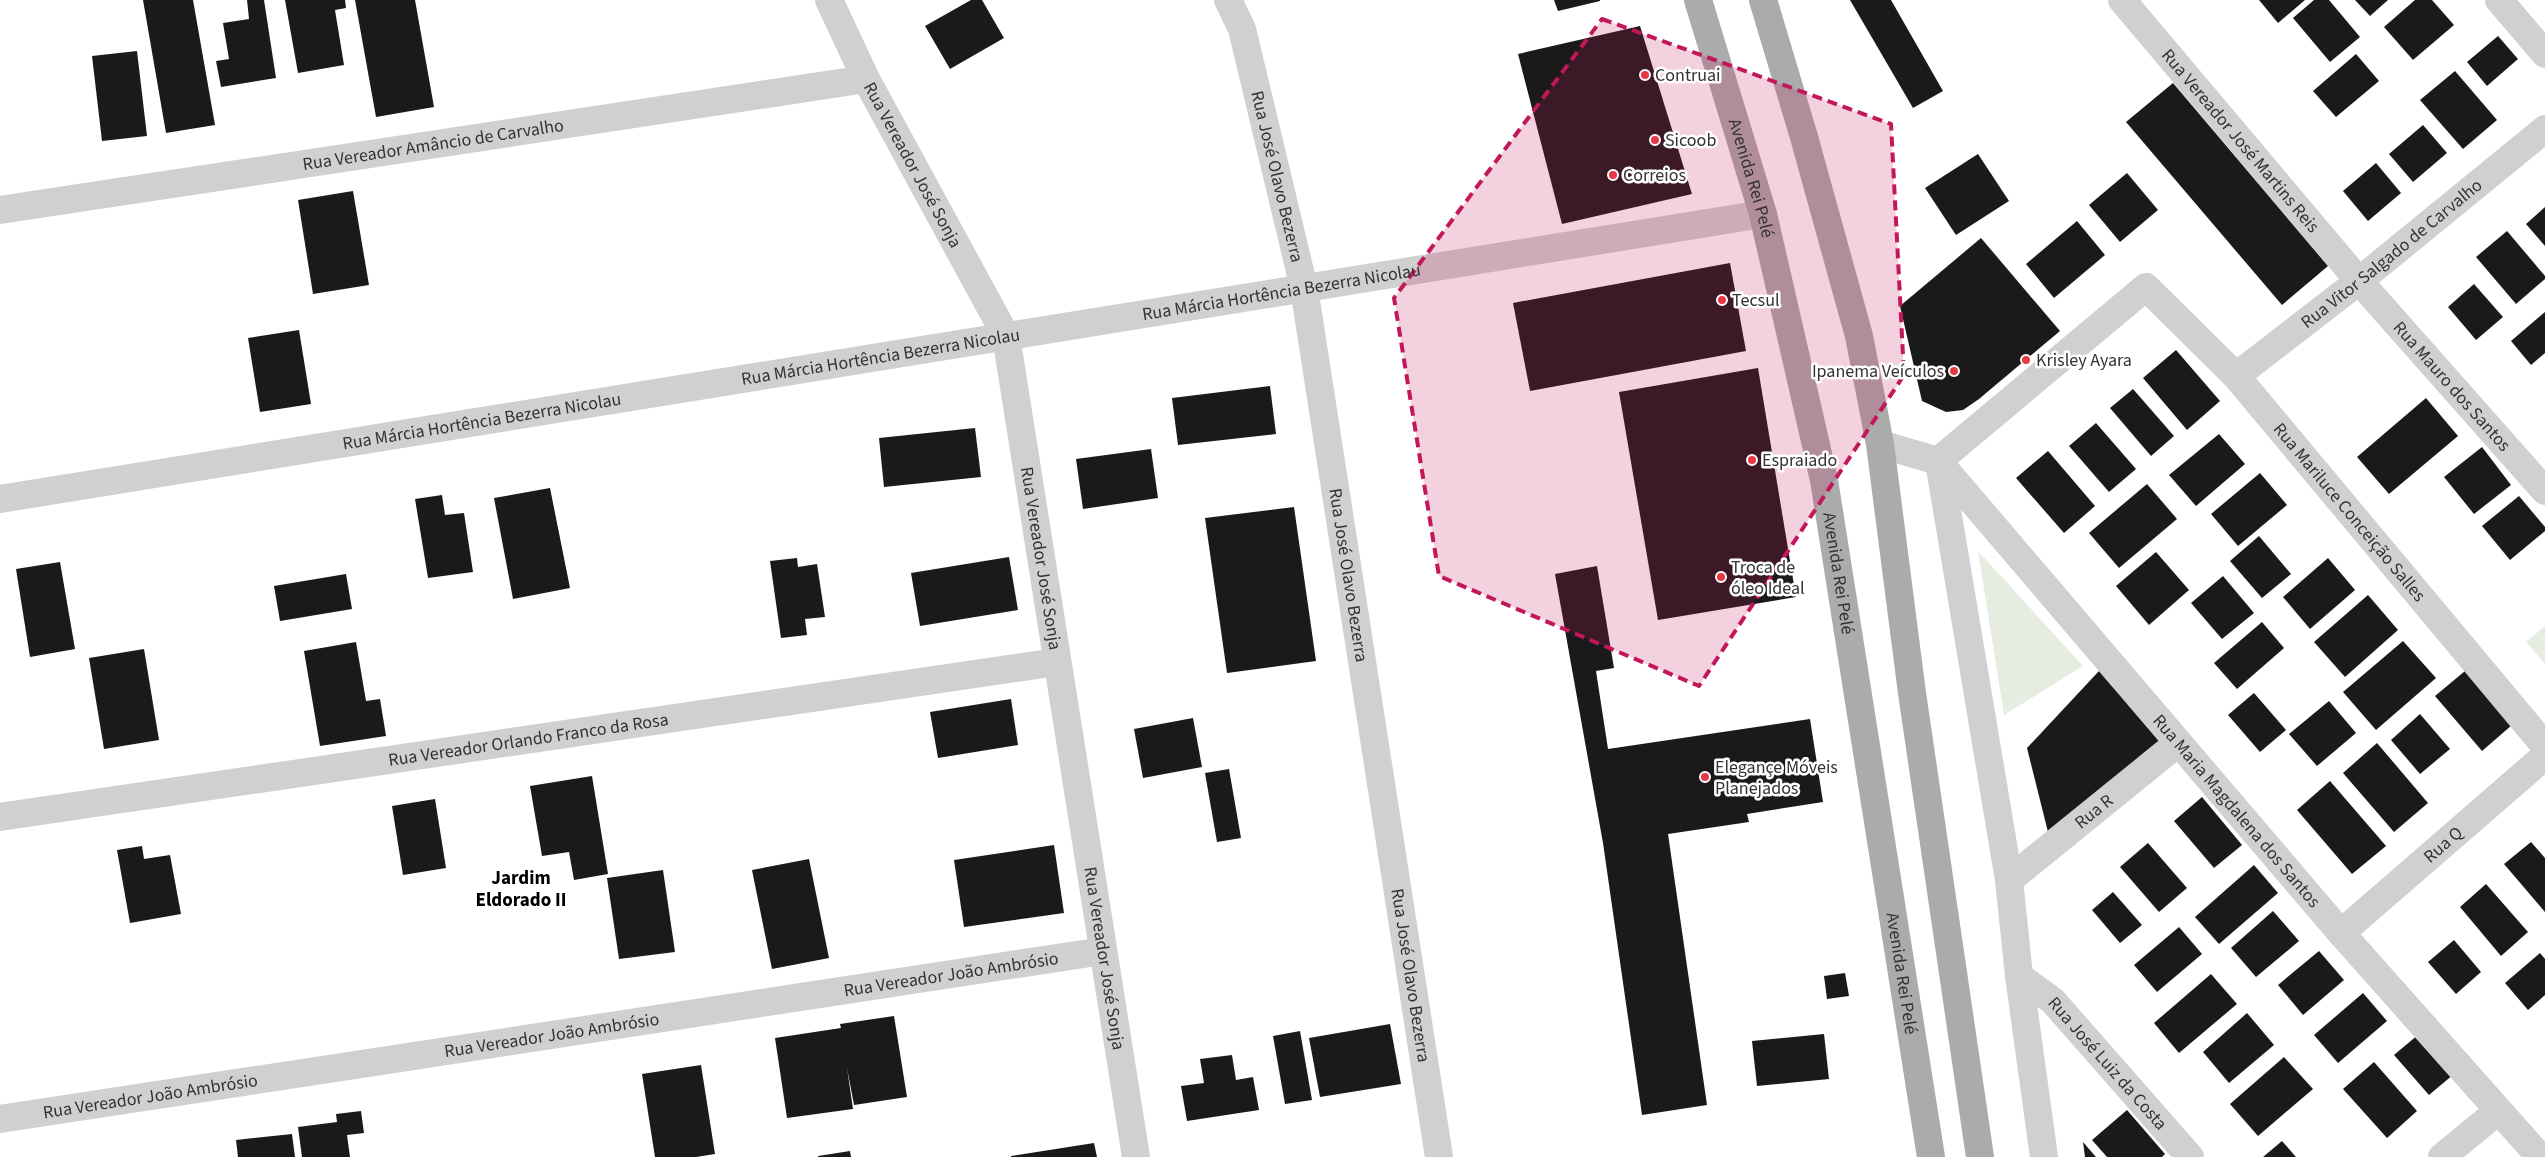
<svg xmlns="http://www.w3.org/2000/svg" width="2545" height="1157" viewBox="0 0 2545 1157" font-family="'Source Sans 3',sans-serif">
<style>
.green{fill:#e6ecdf}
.building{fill:#1a1a1a}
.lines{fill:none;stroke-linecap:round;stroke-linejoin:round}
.minor{stroke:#d0d0d0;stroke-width:28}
.major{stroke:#ababab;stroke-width:28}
.marked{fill:#c2185b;fill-opacity:0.2;stroke:#c2185b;stroke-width:4;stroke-dasharray:10 6;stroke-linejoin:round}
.poi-dot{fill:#e63946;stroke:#fff;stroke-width:2}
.labels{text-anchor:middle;stroke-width:5;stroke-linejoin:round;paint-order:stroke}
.poi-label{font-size:18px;fill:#333;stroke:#fff;text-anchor:start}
.street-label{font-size:18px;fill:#333;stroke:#fff}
.neighbourhood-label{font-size:19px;font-weight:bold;fill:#000;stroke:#fff}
</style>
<rect width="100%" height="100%" fill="#fff"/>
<!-- green -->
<g class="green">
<path d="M1978,551L2083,666L2004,715Z"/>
<path d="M2545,626V664L2526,642Z"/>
</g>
<!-- building -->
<g class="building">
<path d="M143,0H193L215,125L166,133Z"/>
<path d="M247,0H264L276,78L221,87L216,61L229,59L223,23L249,19Z"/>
<path d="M285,0H345L346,8L335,10L344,65L298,73Z"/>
<path d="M355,0H415L434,107L376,117Z"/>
<path d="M971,0H982L1004,38L950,69L925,26Z"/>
<path d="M1554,0H1600V1L1558,11Z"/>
<path d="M1850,0H1891L1943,91L1913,108Z"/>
<path d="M2259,0H2305L2278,23Z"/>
<path d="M2314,0H2329L2360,37L2330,62L2293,18Z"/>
<path d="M2355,0H2388L2370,16Z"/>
<path d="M2415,0H2432L2454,25L2413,60L2384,27Z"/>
<path d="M1640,26L1692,194L1562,224L1518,54Z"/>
<path d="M2498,36L2518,59L2487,86L2467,62Z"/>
<path d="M137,51L147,136L102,141L92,56Z"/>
<path d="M2356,54L2379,81L2336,117L2313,91Z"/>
<path d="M2455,71L2497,120L2463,149L2420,100Z"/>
<path d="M2173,83L2328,266L2282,305L2126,122Z"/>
<path d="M2423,125L2447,153L2413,182L2389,154Z"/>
<path d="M1978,154L2009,201L1956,235L1925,188Z"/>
<path d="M2376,163L2401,193L2368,221L2343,191Z"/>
<path d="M2127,173L2158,210L2120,242L2089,205Z"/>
<path d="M353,191L369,285L313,294L298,200Z"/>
<path d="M2545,207V246L2526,224Z"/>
<path d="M2077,221L2105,255L2054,298L2026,264Z"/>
<path d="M2507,231L2545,276V279L2516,304L2476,257Z"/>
<path d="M1981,238L2060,331L1979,399L1963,410L1946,412L1922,401L1900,306Z"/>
<path d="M1730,263L1746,351L1530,391L1513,303Z"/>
<path d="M2474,284L2503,317L2476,340L2448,307Z"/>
<path d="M2545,312V353L2531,365L2511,341Z"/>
<path d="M299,330L311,404L260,412L248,338Z"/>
<path d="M2176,350L2220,401L2187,430L2143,378Z"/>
<path d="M1758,368L1796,597L1658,620L1619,392Z"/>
<path d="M1270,386L1276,434L1178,445L1172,398Z"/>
<path d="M2133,389L2174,436L2151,456L2110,408Z"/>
<path d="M2426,398L2458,436L2389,494L2357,457Z"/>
<path d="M2096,423L2136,469L2109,492L2069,446Z"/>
<path d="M975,428L981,477L884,487L879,438Z"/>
<path d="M2219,434L2245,464L2196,506L2169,475Z"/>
<path d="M2482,447L2511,485L2474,514L2444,477Z"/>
<path d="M1151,449L1158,498L1083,509L1076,459Z"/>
<path d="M2048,451L2095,506L2064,533L2016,478Z"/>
<path d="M2260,473L2287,505L2238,546L2211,514Z"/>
<path d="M2147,484L2177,519L2119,568L2089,533Z"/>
<path d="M550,488L570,588L513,599L494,498Z"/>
<path d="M442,495L445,515L464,513L473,572L428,578L415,499Z"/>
<path d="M2519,496L2545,527V531L2510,560L2482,526Z"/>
<path d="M1294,507L1316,661L1227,673L1205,518Z"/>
<path d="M2259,536L2291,574L2262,598L2230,561Z"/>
<path d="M2156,552L2189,590L2149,625L2116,586Z"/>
<path d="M1009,557L1018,610L920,626L911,573Z"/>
<path d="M797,558L798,567L817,564L825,617L805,619L807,635L781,638L770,561Z"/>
<path d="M2328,558L2355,590L2310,629L2283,597Z"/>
<path d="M60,562L75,649L30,657L16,569Z"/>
<path d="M1597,566L1614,668L1596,671L1608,749L1810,719L1823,802L1747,814L1749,822L1668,834L1707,1105L1642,1115L1603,843L1555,574Z"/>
<path d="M346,574L352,609L280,621L274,586Z"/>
<path d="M2223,576L2254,613L2222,639L2191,603Z"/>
<path d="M2368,595L2398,630L2345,677L2314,642Z"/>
<path d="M2262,622L2284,648L2237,689L2214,663Z"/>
<path d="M2403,641L2436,678L2376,730L2343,692Z"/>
<path d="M356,642L366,701L380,699L386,736L320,746L304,651Z"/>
<path d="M144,649L159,740L104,749L89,658Z"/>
<path d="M2099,671L2160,741L2048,832L2027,748Z"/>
<path d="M2465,671L2512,725L2482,751L2435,696Z"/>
<path d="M2254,693L2286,730L2260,752L2228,715Z"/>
<path d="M1011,699L1018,745L938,758L930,712Z"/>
<path d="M2329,701L2356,733L2317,766L2289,734Z"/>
<path d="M2420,714L2450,749L2420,774L2391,740Z"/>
<path d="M1193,718L1202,767L1143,778L1134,729Z"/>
<path d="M2377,743L2428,803L2394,832L2343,773Z"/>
<path d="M1229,769L1241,838L1217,842L1205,773Z"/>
<path d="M592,776L608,874L574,880L569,852L542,856L530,786Z"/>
<path d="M2330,781L2386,846L2352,874L2297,810Z"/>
<path d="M2202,797L2242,845L2214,868L2174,821Z"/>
<path d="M435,799L446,868L403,875L392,806Z"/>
<path d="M2531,842L2545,858V912L2504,864Z"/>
<path d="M2148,843L2187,888L2159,912L2120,867Z"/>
<path d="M1054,845L1064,913L964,927L954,860Z"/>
<path d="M142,846L144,859L170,855L181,914L130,923L117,850Z"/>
<path d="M809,859L829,958L772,969L752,870Z"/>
<path d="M2254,865L2278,893L2219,944L2195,917Z"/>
<path d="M663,870L675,952L619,959L607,878Z"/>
<path d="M2486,884L2528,932L2501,956L2460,907Z"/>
<path d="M2113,892L2142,925L2120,943L2092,910Z"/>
<path d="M2273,911L2299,941L2256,977L2231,948Z"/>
<path d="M2179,927L2202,954L2157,992L2134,965Z"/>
<path d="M2454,940L2481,972L2456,994L2428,962Z"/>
<path d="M2319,951L2344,980L2303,1015L2278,985Z"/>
<path d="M2540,953L2545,959V995L2528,1010L2505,983Z"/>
<path d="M1845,973L1849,996L1827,999L1824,976Z"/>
<path d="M2211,974L2237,1004L2179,1053L2154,1023Z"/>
<path d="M2363,993L2387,1021L2338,1063L2314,1035Z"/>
<path d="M2247,1013L2274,1045L2229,1083L2203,1052Z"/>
<path d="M894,1016L907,1097L854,1105L847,1068L853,1109L787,1118L775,1038L841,1028L840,1024Z"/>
<path d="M1390,1024L1401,1084L1320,1097L1309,1038Z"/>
<path d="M1300,1031L1312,1100L1285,1104L1273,1036Z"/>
<path d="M1824,1034L1829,1079L1757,1086L1752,1041Z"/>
<path d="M2419,1034L2454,1074L2429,1095L2394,1055Z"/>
<path d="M1232,1055L1236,1080L1253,1077L1259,1110L1187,1121L1181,1086L1204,1083L1200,1059Z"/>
<path d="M2284,1057L2313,1089L2258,1136L2230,1104Z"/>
<path d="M2374,1062L2417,1111L2387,1138L2343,1089Z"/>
<path d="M701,1065L715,1154L696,1157H655L642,1074Z"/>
<path d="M2127,1110L2165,1154L2162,1157H2107L2092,1140Z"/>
<path d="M361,1111L364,1133L347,1135L350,1157H302L298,1127L337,1122L336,1114Z"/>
<path d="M292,1134L295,1157H238L236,1140Z"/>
<path d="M2282,1141L2296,1157H2263Z"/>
<path d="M2083,1142L2096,1157H2085Z"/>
<path d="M1094,1143L1097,1157H1011V1156Z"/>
<path d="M850,1151L851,1157H818V1156Z"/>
</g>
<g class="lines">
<!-- minor -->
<g class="minor">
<path id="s1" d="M829,0L866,79L1006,336L1136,1157"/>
<path id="s2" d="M1228,0L1242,29L1304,288L1439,1157"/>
<path id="s3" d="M2122,0L2359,281L2545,491"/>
<path d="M2499,0L2545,54"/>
<path id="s4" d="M0,210L866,79"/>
<path id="s5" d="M2236,376L2359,281L2545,129"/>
<path d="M1880,444L1938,461"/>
<path id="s6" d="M1938,461L2341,933L2540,1157"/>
<path id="s7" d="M1938,461L2146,287L2236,376L2545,746"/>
<path d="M1939,462L2009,880L2019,976L2044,1157"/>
<path id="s8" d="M0,499L1763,214"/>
<path id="s9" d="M0,817L1057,662"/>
<path id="s10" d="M2009,880L2178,743"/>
<path id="s11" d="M2341,933L2545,756"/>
<path id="s12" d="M2019,976L2053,1001L2190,1157"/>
<path id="s13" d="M0,1119L1103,951"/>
<path d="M2442,1157L2498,1111"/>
</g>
<!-- major -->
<g class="major">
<path id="s14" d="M1698,0L1763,214L1824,480L1931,1157"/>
<path d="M1763,0L1804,137L1859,336L1880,444L1912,693L1980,1157"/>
</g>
</g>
<!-- marked area -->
<path class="marked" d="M1602,19L1891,124L1904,375L1699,686L1439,576L1394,298Z"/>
<!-- markers -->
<g class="poi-dot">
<circle cx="1645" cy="75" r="5"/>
<circle cx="1655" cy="140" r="5"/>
<circle cx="1613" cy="175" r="5"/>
<circle cx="1722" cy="300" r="5"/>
<circle cx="2026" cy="360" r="5"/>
<circle cx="1954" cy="371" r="5"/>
<circle cx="1752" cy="460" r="5"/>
<circle cx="1721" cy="577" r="5"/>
<circle cx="1705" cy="777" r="5"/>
</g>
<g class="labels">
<!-- poi labels -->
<g class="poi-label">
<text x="1655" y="81">Contruai</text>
<text x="1665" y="146">Sicoob</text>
<text x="1623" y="181">Correios</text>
<text x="1732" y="306">Tecsul</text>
<text x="2036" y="366">Krisley Ayara</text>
<text x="1944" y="377" text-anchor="end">Ipanema Veículos</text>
<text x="1762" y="466">Espraiado</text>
<text x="1731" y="573">Troca de<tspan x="1731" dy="21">óleo Ideal</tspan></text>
<text x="1715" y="773">Elegançe Móveis<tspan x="1715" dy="21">Planejados</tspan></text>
</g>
<!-- street labels -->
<g class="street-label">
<text dy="6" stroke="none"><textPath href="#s3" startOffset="184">Rua Vereador José Martins Reis</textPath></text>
<text dy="6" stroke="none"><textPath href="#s4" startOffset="438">Rua Vereador Amâncio de Carvalho</textPath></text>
<text dy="6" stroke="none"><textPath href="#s1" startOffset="185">Rua Vereador José Sonja</textPath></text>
<text dy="6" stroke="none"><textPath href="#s2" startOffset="184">Rua José Olavo Bezerra</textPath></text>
<text dy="6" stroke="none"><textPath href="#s14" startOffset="186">Avenida Rei Pelé</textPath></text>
<text dy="6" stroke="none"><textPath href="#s5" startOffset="198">Rua Vitor Salgado de Carvalho</textPath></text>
<text dy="6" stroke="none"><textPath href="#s8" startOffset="1298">Rua Márcia Hortência Bezerra Nicolau</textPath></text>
<text dy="6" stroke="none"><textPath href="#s8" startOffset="892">Rua Márcia Hortência Bezerra Nicolau</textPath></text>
<text dy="6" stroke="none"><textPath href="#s3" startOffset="508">Rua Mauro dos Santos</textPath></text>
<text dy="6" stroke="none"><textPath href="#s8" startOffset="488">Rua Márcia Hortência Bezerra Nicolau</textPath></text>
<text dy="6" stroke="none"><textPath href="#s7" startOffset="575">Rua Mariluce Conceição Salles</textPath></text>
<text dy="6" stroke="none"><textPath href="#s1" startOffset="605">Rua Vereador José Sonja</textPath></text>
<text dy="6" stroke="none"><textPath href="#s14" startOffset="591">Avenida Rei Pelé</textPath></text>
<text dy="6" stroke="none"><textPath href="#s2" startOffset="589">Rua José Olavo Bezerra</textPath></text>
<text dy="6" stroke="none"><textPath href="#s9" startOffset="534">Rua Vereador Orlando Franco da Rosa</textPath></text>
<text dy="6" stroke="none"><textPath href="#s10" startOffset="109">Rua R</textPath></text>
<text dy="6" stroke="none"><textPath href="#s6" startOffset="460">Rua Maria Magdalena dos Santos</textPath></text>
<text dy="6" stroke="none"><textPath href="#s11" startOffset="135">Rua Q</textPath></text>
<text dy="6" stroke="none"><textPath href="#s1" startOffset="1010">Rua Vereador José Sonja</textPath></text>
<text dy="6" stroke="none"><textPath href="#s14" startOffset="996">Avenida Rei Pelé</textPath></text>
<text dy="6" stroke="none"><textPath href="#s13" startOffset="962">Rua Vereador João Ambrósio</textPath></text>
<text dy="6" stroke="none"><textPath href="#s2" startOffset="994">Rua José Olavo Bezerra</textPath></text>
<text dy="6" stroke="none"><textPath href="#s13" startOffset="558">Rua Vereador João Ambrósio</textPath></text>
<text dy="6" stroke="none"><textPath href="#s12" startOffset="125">Rua José Luiz da Costa</textPath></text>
<text dy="6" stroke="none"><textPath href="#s13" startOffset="152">Rua Vereador João Ambrósio</textPath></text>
</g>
<!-- neighbourhood labels -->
<g class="neighbourhood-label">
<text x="521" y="884">Jardim<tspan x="521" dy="22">Eldorado II</tspan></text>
</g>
</g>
</svg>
